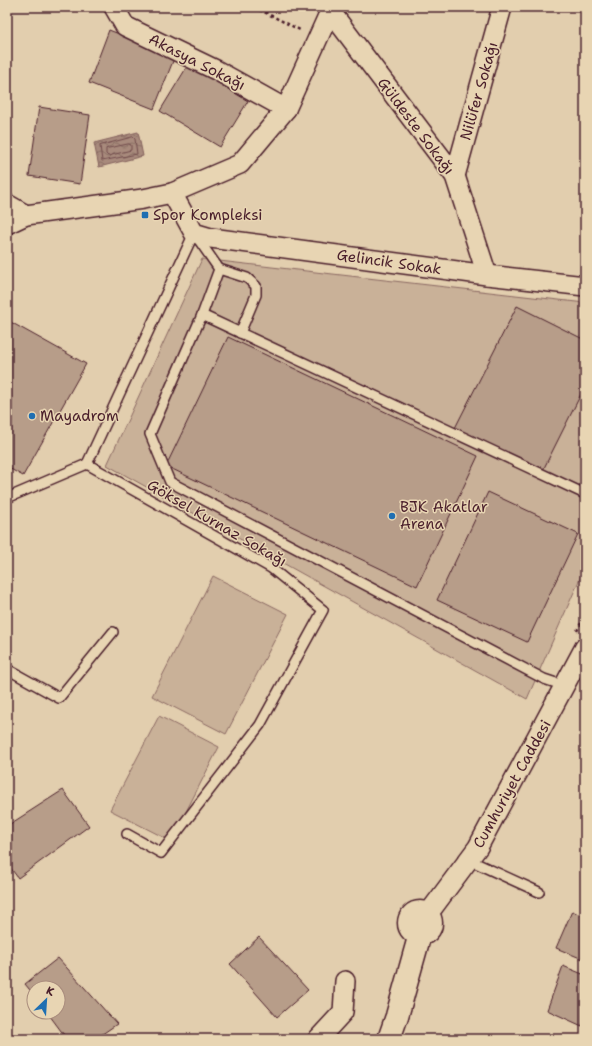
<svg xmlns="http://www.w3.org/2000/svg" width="592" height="1046" viewBox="0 0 592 1046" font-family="'Shantell Sans',sans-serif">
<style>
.pitch{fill:#c9b198;stroke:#8a6862}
.water{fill:url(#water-waves);stroke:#825f5b}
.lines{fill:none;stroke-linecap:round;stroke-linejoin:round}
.shore{stroke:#704a4b;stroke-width:1}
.building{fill:#b79d89;stroke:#4a1f2b}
.lane-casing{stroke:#4a1f2b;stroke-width:12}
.street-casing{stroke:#4a1f2b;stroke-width:22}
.secondary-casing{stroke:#4a1f2b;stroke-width:25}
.path{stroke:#4a1f2b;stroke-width:2.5;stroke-dasharray:3 3;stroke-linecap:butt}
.lane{stroke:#e8d5b3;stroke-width:9}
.street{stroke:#e8d5b3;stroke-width:19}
.secondary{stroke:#e8d5b3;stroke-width:22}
.poi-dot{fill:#1f6fb2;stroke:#e8d5b3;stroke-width:1.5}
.labels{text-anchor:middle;stroke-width:3;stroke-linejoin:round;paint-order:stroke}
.street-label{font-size:15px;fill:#4a1f2b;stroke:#e8d5b3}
.poi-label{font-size:15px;fill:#4a1f2b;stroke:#e8d5b3;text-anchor:start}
</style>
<defs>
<pattern id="water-waves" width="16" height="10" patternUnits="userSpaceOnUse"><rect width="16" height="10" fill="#a88a7b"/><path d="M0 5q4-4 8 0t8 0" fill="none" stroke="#8b7065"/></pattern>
</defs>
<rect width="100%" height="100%" fill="#e2ceae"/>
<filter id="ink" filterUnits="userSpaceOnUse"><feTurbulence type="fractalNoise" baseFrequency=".025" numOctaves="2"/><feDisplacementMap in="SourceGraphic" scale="8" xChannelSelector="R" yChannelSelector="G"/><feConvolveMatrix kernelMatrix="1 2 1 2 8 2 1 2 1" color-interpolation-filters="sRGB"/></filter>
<g filter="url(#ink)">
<!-- pitch -->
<g class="pitch">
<path d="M202,259L585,303V567L527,699L107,465Z"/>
<path d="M213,576L288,614L226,734L152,696Z"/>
<path d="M159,716L219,747L171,841L110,810Z"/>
</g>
<!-- water -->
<path class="water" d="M138,132L143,156L99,167L94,143Z"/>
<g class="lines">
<!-- shore -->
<g class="shore">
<path d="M133,137L135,139L137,154L102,161L100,146Z"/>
<path d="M129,144L131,145V150L108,156L106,154V149Z"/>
</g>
</g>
<!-- building -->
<g class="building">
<path d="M109,30L175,56L154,109L89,83Z"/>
<path d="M188,65L248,101L220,147L160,111Z"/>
<path d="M39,107L90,115L80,184L29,176Z"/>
<path d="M517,306L585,340V386L542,472L455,428Z"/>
<path d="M7,320L86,364L23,476L7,467Z"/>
<path d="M228,337L478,456L417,586L166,466Z"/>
<path d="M488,492L578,534L527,642L437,600Z"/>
<path d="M63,790L89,826L18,878L7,863V826Z"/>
<path d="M572,911L585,917V960L556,948Z"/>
<path d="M259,937L308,990L277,1017L230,964Z"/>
<path d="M58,958L117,1024L95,1039H67L47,1012H58V988H34V995L25,984Z"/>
<path d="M563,966L585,975V1020L582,1026L547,1010Z"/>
</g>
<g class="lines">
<!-- lane casing -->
<g class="lane-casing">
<g id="lane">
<path d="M196,236L219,269L202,315L150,434L170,482L544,679L565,686"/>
<path d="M219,269L247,278L256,286V295L240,333"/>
<path d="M202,315L585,494"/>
<path d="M7,498L87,464"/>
<path d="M7,669L59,698L113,632"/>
<path d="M127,834L161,853L260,725L323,610L271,568L87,464L194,233"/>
<path d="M469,860L539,892"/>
</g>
</g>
<!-- street casing -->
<g class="street-casing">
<g id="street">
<path d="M114,7L125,26L216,70L286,109"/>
<path d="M331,12L455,176L487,275"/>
<path d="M455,176L502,7"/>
<path d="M172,193L194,233L211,238L487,275L585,286"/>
<path d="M7,204L26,215"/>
<path d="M7,224L26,215L143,199L172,193L240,164L286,109L332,7"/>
<path d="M428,914L478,847L585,647"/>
<path d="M318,1039L343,1012L345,981"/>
</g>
</g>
<!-- secondary casing -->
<g class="secondary-casing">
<g id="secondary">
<circle cx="420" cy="923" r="11"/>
<path d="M389,1039L397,1016L420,934"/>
</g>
</g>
<!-- path -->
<g class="path">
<path d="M254,7L302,31"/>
<path d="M577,631L585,615"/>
</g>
<!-- lane -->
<use href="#lane" class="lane"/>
<!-- street -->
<use href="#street" class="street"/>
<!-- secondary -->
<use href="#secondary" class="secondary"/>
</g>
</g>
<!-- markers -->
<g class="poi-dot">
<rect x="141" y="211" width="8" height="8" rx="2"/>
<circle cx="32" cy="416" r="4"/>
<circle cx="392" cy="516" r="4"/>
</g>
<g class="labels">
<!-- street labels -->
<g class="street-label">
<text transform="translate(197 62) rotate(27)" y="5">Akasya Sokağı</text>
<text transform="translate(479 91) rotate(-74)" y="5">Nilüfer Sokağı</text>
<text transform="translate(416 126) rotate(53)" y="5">Güldeste Sokağı</text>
<text transform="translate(389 262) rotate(8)" y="5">Gelincik Sokak</text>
<text transform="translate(217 523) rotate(30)" y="5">Göksel Kurnaz Sokağı</text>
<text transform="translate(512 784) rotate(-61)" y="5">Cumhuriyet Caddesi</text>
</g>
<!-- poi labels -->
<g class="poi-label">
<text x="153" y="220">Spor Kompleksi</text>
<text x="40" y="421">Mayadrom</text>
<text x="400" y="512">BJK Akatlar<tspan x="400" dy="17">Arena</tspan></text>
</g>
</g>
<!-- margin -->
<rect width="592" height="1046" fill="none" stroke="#e8d5b3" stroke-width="24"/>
<rect x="12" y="12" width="568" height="1022" fill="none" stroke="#4a1f2b" stroke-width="1.5" filter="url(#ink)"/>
<!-- north arrow -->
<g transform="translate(46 1000) rotate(25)"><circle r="19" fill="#e8d5b3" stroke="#a98c7d"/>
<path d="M0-3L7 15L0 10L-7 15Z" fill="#1f6fb2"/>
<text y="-6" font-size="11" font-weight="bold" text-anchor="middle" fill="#4a1f2b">K</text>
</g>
</svg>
